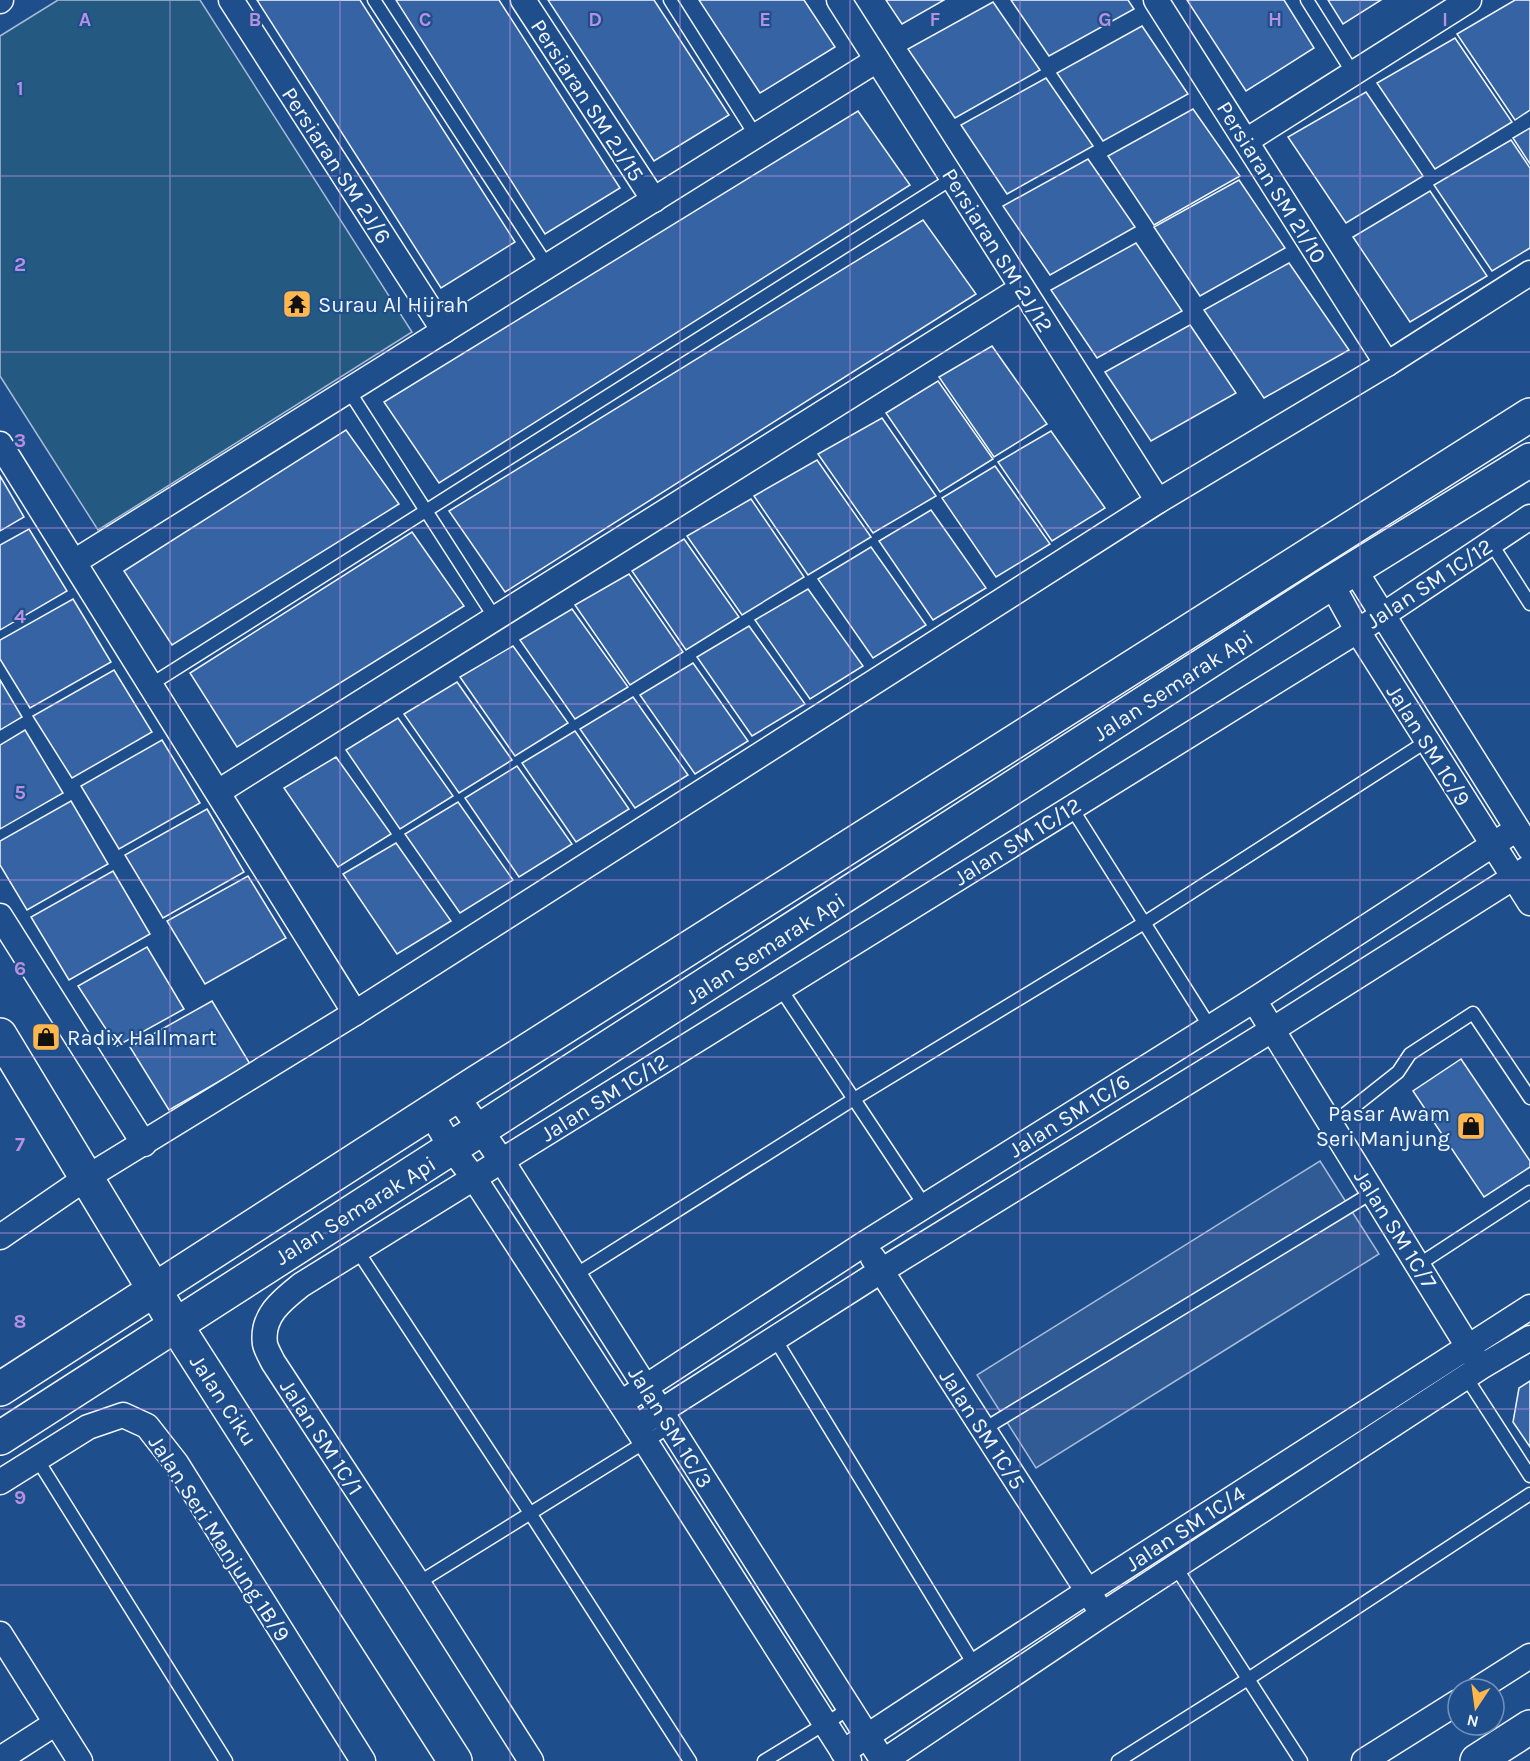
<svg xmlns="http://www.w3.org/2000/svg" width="1530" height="1761" viewBox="0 0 1530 1761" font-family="Karla,sans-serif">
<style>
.green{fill:#245a82;stroke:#a8bbd7;stroke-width:1.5}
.parking{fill:#305b95;stroke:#a8bbd7;stroke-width:1.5}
.building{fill:#3563a3;stroke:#f2f6ff;stroke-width:1.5}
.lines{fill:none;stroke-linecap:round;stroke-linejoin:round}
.lane-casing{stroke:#f2f6ff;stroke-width:15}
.street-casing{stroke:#f2f6ff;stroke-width:27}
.secondary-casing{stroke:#f2f6ff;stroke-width:36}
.lane{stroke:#1f4e8c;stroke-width:12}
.street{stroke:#1f4e8c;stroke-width:24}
.secondary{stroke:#1f4e8c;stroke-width:33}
.grid{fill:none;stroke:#b691df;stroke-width:1.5;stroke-opacity:0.55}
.labels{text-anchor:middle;stroke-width:4.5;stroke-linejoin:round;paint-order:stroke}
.street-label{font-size:22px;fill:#f2f6ff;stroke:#1f4e8c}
.poi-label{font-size:22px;fill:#f2f6ff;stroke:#1f4e8c;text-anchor:start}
.grid-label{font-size:20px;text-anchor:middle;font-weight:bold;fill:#b691df;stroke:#1f4e8c;stroke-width:4.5;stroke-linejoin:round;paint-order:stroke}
</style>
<rect width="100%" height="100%" fill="#1f4e8c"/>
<!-- green -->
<path class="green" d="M58,0H200L412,332L98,530L0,376V36Z"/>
<!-- parking -->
<path class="parking" d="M1320,1161L1379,1254L1036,1468L977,1375Z"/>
<!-- building -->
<g class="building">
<path d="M257,0H360L515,242L441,288Z"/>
<path d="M396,0H499L620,188L545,234Z"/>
<path d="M548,0H654L729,115L654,161Z"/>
<path d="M699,0H804L835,47L760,93Z"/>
<path d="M886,0H944L902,24Z"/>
<path d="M1011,0H1128L1134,9L1049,56Z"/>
<path d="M1187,0H1284L1314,48L1246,91Z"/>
<path d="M1328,0H1381L1343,24Z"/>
<path d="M1515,0H1530V110L1515,120L1457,34Z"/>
<path d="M993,2L1040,70L955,118L908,49Z"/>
<path d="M1142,26L1188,94L1103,141L1057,73Z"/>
<path d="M1455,38L1512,122L1435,169L1377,83Z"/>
<path d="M1046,78L1093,146L1007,194L961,125Z"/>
<path d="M1366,92L1423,176L1346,223L1288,137Z"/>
<path d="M1193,109L1240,176L1154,225L1108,156Z"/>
<path d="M858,111L910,185L439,483L384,402Z"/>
<path d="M1530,128V164L1513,138Z"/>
<path d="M1511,140L1530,168V248L1492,271L1434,185Z"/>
<path d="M1088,159L1135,227L1050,275L1003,206Z"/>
<path d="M1239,180L1285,248L1200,296L1154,227Z"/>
<path d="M1430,191L1487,276L1410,322L1353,237Z"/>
<path d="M923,220L976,294L505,592L449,511Z"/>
<path d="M1136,243L1182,311L1097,358L1051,290Z"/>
<path d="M1289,263L1349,350L1264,398L1204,310Z"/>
<path d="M1190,325L1236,393L1151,441L1105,372Z"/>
<path d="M992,346L1047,424L994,457L939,377Z"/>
<path d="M938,381L993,459L940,492L886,413Z"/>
<path d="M882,418L936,496L873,533L818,454Z"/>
<path d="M346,430L399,504L172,645L124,571Z"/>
<path d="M1051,431L1105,508L1052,541L998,462Z"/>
<path d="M817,460L871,537L808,575L754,496Z"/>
<path d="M995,466L1050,544L996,577L942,498Z"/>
<path d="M0,476L24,517L0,531Z"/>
<path d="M751,499L804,577L742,615L687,536Z"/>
<path d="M931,510L986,588L933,620L879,541Z"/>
<path d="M29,529L67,591L0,630V545Z"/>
<path d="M412,532L464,606L237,747L190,673Z"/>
<path d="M684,539L739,617L686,650L632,571Z"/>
<path d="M871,547L926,625L873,658L818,579Z"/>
<path d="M629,574L683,652L630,685L575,605Z"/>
<path d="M808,589L863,666L810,699L755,620Z"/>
<path d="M73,599L111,662L30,708L0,659V640Z"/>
<path d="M572,609L628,687L575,719L520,640Z"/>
<path d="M749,626L805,704L752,736L697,657Z"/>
<path d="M513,646L568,723L515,756L460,677Z"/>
<path d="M693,663L748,741L695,774L640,695Z"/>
<path d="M114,670L152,732L72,778L33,716Z"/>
<path d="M0,680L22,717L0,730Z"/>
<path d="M457,682L512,760L459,793L404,714Z"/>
<path d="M633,697L688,775L635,808L580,729Z"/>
<path d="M398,718L453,796L400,829L346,750Z"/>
<path d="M25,730L63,793L0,829V745Z"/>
<path d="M575,731L629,809L576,842L522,763Z"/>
<path d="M162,740L200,803L119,849L81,786Z"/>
<path d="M336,757L391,834L338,867L284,788Z"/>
<path d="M517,766L572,844L519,877L465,798Z"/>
<path d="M71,801L108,864L27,910L0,865V841Z"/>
<path d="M458,802L513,880L460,913L405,834Z"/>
<path d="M207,809L244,872L163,918L125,855Z"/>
<path d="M396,843L451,921L397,954L343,874Z"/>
<path d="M113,871L150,934L69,980L31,917Z"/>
<path d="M248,876L286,938L205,984L167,921Z"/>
<path d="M147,947L184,1009L117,1046L78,986Z"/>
<path d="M212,1001L250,1064L169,1110L130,1047Z"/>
<path d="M1461,1059L1530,1161V1167L1484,1197L1413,1091Z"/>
<path d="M1530,1381V1447L1513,1422L1519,1388Z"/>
</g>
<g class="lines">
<!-- lane casing -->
<g class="lane-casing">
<g id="lane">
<path d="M374,0L548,267"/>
<path d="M670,0L756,136"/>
<path d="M1307,0L1353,73"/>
<path d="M349,391L495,618"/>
<path d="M1491,543L1530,604"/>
<path d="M150,685L953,178"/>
<path d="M1071,807L1210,1027"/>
<path d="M780,988L925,1206"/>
<path d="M1331,1125L1398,1072L1410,1054L1473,1013L1530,1098"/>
<path d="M357,1250L530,1513L690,1761"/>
<path d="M1418,1265L1530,1192"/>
<path d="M575,1275L854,1099L1144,923L1427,741"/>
<path d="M775,1339L975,1666"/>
<path d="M1464,1374L1530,1476"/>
<path d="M984,1429L1373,1192"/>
<path d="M37,1459L226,1761"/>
<path d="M1175,1566L1301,1761"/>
<path d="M418,1583L671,1426"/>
<path d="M764,1761L849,1709"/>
<path d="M1118,1761L1248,1679L1530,1494"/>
</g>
</g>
<!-- street casing -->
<g class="street-casing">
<g id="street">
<path d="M231,0L444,331"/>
<path d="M523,0L654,200"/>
<path d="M839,0L1158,501"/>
<path d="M1156,0L1387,364"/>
<path d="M0,1L1,0"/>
<path d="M1246,141L1469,0"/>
<path d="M0,444L355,1013"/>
<path d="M74,562L877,60"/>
<path d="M1354,569L1530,849"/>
<path d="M1331,583L1357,630L1530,903"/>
<path d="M218,792L1022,288"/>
<path d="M0,916L144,1144"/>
<path d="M1254,1000L1475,1358"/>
<path d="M456,1095L502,1161L883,1761"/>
<path d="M430,1112L452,1149L474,1178L636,1427L849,1761"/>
<path d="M0,1237L86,1178L355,1013L1158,501L1387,364L1530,273"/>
<path d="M873,1258L1096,1604"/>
<path d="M621,1403L864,1244L1254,1000L1517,829"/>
<path d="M636,1427L881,1271L1272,1030L1530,867"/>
<path d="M0,1482L88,1427L123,1415L147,1426L176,1463L363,1761"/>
<path d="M0,1634L80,1761"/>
<path d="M1478,1689L1530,1656"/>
<path d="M843,1752L1088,1591L1530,1307"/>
<path d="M0,1759L56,1723"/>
<path d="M531,1761L418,1583L273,1362C270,1356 266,1349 265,1344C261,1316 282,1300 301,1285L1383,615L1530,517"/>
<path d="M884,1761L1103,1614L1481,1367L1530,1338"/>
<path d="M1364,1761L1458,1702"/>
</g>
</g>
<!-- secondary casing -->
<g class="secondary-casing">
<g id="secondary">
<path d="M0,1035L175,1324L455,1761"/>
<path d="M0,1389L476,1083L1530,415"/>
<path d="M0,1438L1331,583L1530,460"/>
<path d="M1477,1761L1530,1727"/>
</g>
</g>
<!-- lane -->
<use href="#lane" class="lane"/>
<!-- street -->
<use href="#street" class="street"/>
<!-- secondary -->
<use href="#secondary" class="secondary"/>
</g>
<!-- grid -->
<path class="grid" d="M170,0V1761M340,0V1761M510,0V1761M680,0V1761M850,0V1761M1020,0V1761M1190,0V1761M1360,0V1761M0,176H1530M0,352H1530M0,528H1530M0,704H1530M0,880H1530M0,1057H1530M0,1233H1530M0,1409H1530M0,1585H1530"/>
<!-- icons -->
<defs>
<g id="temple-square" transform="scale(1.5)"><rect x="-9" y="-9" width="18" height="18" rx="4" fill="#ffb74d" stroke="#1f4e8c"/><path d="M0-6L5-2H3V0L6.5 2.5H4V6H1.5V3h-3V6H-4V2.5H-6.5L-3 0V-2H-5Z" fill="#111"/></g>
<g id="shop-square" transform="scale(1.5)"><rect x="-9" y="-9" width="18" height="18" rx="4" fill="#ffb74d" stroke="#1f4e8c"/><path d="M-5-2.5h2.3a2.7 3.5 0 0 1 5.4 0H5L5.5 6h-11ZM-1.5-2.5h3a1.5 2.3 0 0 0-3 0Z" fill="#111"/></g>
</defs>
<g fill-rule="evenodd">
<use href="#temple-square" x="297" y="304"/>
<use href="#shop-square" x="46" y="1037"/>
<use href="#shop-square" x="1471" y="1126"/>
</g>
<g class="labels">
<!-- street labels -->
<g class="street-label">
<text transform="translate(588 100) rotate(57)" y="8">Persiaran SM 2J/15</text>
<text transform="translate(337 165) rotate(57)" y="8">Persiaran SM 2J/6</text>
<text transform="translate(1272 182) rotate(58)" y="8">Persiaran SM 2I/10</text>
<text transform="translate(998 250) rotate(58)" y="8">Persiaran SM 2J/12</text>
<text transform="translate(1429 583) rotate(-33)" y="8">Jalan SM 1C/12</text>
<text transform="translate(1173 685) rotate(-33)" y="8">Jalan Semarak Api</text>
<text transform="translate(1429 745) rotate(58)" y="8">Jalan SM 1C/9</text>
<text transform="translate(1017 841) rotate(-32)" y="8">Jalan SM 1C/12</text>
<text transform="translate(765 948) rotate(-33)" y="8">Jalan Semarak Api</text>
<text transform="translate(604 1097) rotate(-32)" y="8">Jalan SM 1C/12</text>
<text transform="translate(1069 1115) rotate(-32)" y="8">Jalan SM 1C/6</text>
<text transform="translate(355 1210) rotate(-32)" y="8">Jalan Semarak Api</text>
<text transform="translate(1396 1229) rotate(58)" y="8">Jalan SM 1C/7</text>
<text transform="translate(224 1400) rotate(57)" y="8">Jalan Ciku</text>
<text transform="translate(671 1427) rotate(58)" y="8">Jalan SM 1C/3</text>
<text transform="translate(983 1429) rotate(57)" y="8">Jalan SM 1C/5</text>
<text transform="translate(322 1437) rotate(57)" y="8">Jalan SM 1C/1</text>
<text transform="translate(1185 1528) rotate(-33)" y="8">Jalan SM 1C/4</text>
<text transform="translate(220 1538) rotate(57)" y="8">Jalan Seri Manjung 1B/9</text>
</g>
<!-- poi labels -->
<g class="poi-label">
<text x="318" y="312">Surau Al Hijrah</text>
<text x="67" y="1045">Radix Hallmart</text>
<text x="1450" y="1121" text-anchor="end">Pasar Awam<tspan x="1450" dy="25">Seri Manjung</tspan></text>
</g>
</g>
<g class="grid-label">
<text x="85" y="26">A</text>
<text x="255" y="26">B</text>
<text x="425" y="26">C</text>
<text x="595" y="26">D</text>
<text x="765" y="26">E</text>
<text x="935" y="26">F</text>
<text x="1105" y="26">G</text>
<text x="1275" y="26">H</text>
<text x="1445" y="26">I</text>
<text x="20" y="95">1</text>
<text x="20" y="271">2</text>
<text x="20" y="447">3</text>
<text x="20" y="623">4</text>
<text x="20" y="799">5</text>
<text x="20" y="975">6</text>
<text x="20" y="1151">7</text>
<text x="20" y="1328">8</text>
<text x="20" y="1504">9</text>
</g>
<!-- north arrow -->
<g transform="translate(1476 1707) rotate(193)"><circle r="28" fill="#1f4e8c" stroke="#7391ba" stroke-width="1.5"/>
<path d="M0-4.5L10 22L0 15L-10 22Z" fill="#ffb74d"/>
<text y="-9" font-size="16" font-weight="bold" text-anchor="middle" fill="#f2f6ff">N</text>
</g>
</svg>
